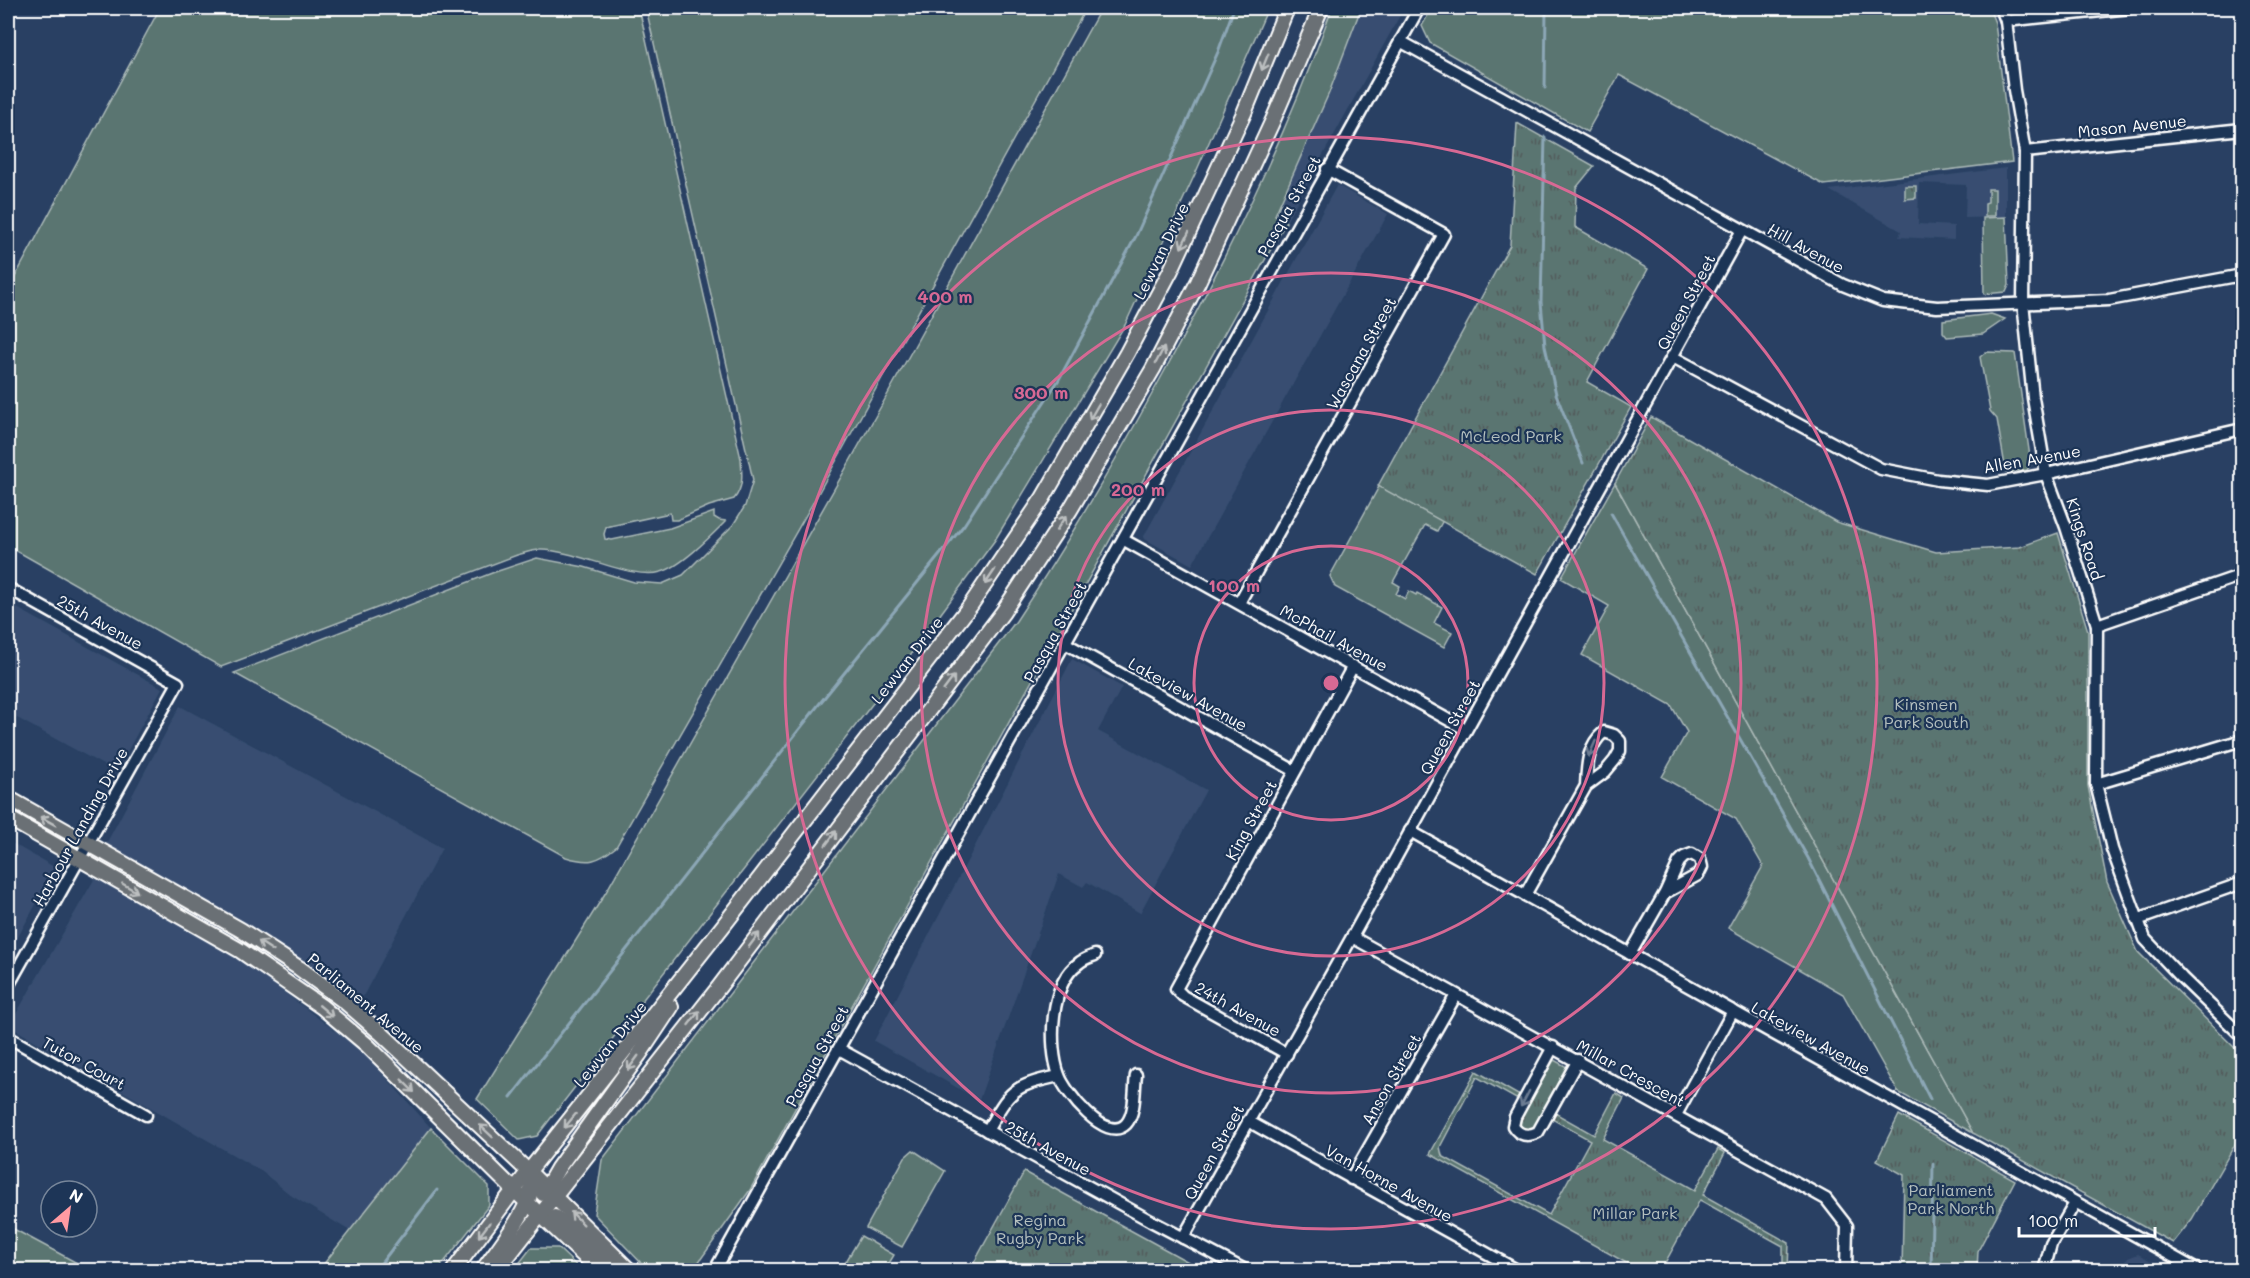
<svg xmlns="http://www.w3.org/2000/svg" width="2250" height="1278" viewBox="0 0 2250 1278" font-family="Mali,sans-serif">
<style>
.built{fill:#374e71}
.green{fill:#5a7471;stroke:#acbab8;stroke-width:1.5}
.park{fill:url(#park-tufts);stroke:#acbab8;stroke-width:1.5}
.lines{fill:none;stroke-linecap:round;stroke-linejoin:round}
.stream{stroke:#8ca7b6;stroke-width:3}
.minor-casing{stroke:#fff;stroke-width:15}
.major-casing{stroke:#fff;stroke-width:18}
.minor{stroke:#1d3557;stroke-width:10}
.major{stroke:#6b7074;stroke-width:14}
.oneway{stroke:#bcbfc0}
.oneway2{stroke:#6c7c92}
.ring{fill:none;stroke:#d76994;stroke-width:3}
.labels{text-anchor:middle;stroke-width:4.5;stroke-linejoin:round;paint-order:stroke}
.street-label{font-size:16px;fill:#fff;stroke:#1d3557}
.park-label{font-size:16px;fill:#b5c0bf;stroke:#1d3557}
.centre{fill:#d76994;stroke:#1d3557;stroke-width:3}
.ring-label{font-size:18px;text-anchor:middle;font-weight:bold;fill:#d76994;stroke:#1d3557;stroke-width:4.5;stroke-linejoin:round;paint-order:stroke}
</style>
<defs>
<pattern id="park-tufts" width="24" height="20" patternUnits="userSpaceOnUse" patternTransform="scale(1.5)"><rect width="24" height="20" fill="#5a7471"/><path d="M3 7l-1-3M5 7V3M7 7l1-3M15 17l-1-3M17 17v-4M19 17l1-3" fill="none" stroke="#525c5b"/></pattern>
</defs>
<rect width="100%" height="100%" fill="#294063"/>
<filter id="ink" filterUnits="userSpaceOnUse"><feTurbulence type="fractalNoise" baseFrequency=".0167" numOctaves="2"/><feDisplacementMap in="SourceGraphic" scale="12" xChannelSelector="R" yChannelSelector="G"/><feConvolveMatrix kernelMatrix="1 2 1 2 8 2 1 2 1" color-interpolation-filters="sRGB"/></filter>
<g filter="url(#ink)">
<!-- built -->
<g class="built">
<path d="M1361,8H1404L1286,222L1275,216L1329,93Z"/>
<path d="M2006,168V217L1965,218L1966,185L1919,183L1918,224L1954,226V240L1899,237L1901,231L1829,190Z"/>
<path d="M1337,185L1388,214L1192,565L1143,538Z"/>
<path d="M8,603L162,688L116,772L8,713Z"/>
<path d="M1072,659L1122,687L1098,731L1206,790L1140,913L1087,882L1083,887L1059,874L979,1100L874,1041Z"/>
<path d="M180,706L442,848L360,1002L224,911L106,844Z"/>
<path d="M8,841L56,868L8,955Z"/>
<path d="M95,878L240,959L363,1052L431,1128L350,1231L292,1196L261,1171L9,1026Z"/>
<path d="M2138,1254L2168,1270H2121L2128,1258Z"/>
</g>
<!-- green -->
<g class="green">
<path d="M160,8H639L741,459C742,474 744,487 734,499L709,506L677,520H671L670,513L606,527L604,534L605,539L612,540L670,528L714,512V517L719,520L726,521C712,535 681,567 661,572C632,581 575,549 540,550C533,550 525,553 517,555L221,667L8,546V290Z"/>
<path d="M646,8H1086L814,501L616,847C597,862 589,864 566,857L234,673L492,573L537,558L584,567L634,582L662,584L683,575L733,525L745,506L753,480Z"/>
<path d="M1101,8H1268L1196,172L1125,325L995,540L908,658L537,1136L519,1140L477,1099L606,892L884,401Z"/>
<path d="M1332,8H1361L1329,93L1275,215L1286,222L750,1190L693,1270H648L594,1214L602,1160L1016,621C1067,544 1114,464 1158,383C1225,262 1286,137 1332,8Z"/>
<path d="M1432,8H1989L1995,23L2012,162L1824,185L1619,75L1587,132L1430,43L1422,26Z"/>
<path d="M2006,217L2009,285L2006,292L1984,294L1983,218Z"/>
<path d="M1484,295L1442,522L1437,531L1425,525L1393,582L1400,586L1396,594L1405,599L1409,591L1416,595L1417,593L1442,607L1434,623L1452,632L1444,647L1335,587L1330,576Z"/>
<path d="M1991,314L2005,319L1983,334L1947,337L1943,332V320Z"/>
<path d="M1986,352L2015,353L2031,464L2027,470L2006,472L1997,419L1990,411L1980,357Z"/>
<path d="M1615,483L1973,1133L1898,1092L1843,994L1728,928L1763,866L1736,819L1662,777L1687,732L1671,705L1582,655L1609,606L1561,578Z"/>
<path d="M431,1128L489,1186V1205L438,1270H319Z"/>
<path d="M913,1150L945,1171L902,1247L866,1228L905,1157Z"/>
<path d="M8,1226L90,1270H8Z"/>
<path d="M861,1236L894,1255L885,1270H841Z"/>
<path d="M531,1248H558L581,1270H514Z"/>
</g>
<!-- park -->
<g class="park">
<path d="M1517,123L1594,166L1576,188L1575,227L1648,269L1587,382L1631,407L1537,574L1378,486L1510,245Z"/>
<path d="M1905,186H1916V198L1905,199Z"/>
<path d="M1988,189H1995V216H1985V203L1988,202Z"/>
<path d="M1651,417L1836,522L1936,552L2020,547L2058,533L2088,631V786L2107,882L2138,952L2242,1055V1144L2237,1141L2192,1219L2173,1243L1973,1133L1615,483Z"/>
<path d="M1554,1060L1567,1067L1533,1129L1524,1130L1520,1124V1121Z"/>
<path d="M1476,1071L1520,1096L1518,1100L1477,1077L1440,1147L1442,1156L1549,1215L1590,1140L1552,1119L1555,1113L1594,1135L1616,1093L1624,1098L1603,1139L1695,1190L1718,1149L1725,1153L1703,1195L1789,1243L1788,1270H1783V1246L1700,1200L1661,1270H1639L1430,1154Z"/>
<path d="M1899,1115L2015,1180L1978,1251L1977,1270H1902L1904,1175L1877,1160Z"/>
<path d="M1024,1172L1203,1270H970Z"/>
</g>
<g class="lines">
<!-- stream -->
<g class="stream">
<path d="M1545,88L1546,8"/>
<path d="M1545,137L1541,302L1545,346L1556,394L1583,463"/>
<path d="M1611,513L1808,858L1930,1099"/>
<path d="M511,1097L820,703L964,525L1058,381L1136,236L1218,52L1234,8"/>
<path d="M376,1270L437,1190"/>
<path d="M1931,1270L1933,1164"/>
</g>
<!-- minor casing -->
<g class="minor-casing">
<g id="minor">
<path d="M2001,8L2006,21L2014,90L2025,152L2023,302L2033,398L2046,474L2066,527L2097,625L2096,784L2106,824L2112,849L2145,939L2182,978L2242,1036"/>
<path d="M2006,21L2130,8"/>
<path d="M1400,41L1843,285L1883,301L1937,307L2109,300L2242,275"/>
<path d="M2025,152L2242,129"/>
<path d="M1673,357L1881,469L1938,480L1988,485L2046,474L2242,429"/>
<path d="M1124,540L1465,729"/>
<path d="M8,588L178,683L8,986"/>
<path d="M1239,603L1444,234L1327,169"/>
<path d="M2097,625L2242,575"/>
<path d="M1065,643L1295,771"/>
<path d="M2096,784L2242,740"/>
<path d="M1410,831L2197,1270"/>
<path d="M1525,895L1586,786L1605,772L1615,760L1620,751V741L1614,735L1604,732C1587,746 1587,766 1586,786"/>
<path d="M2137,920L2242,883"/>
<path d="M1352,937L1826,1199L1847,1226L1846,1270"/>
<path d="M1630,954L1665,893L1679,862L1684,857L1692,854L1700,859L1702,867L1698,875L1665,893"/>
<path d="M1095,955C1090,957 1083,959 1079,963C1050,983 1048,1045 1059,1075C1065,1092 1106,1144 1126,1124C1136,1113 1134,1088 1136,1075"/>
<path d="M8,1037L146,1115"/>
<path d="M1553,1047L1515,1117L1513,1126C1519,1136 1528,1137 1538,1132L1578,1060"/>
<path d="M839,1049L1151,1221L1245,1270"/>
<path d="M1287,1054L1183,996L1176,989L1353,666"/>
<path d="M1676,1115L1733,1011"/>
<path d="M1248,1121L1517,1270"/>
<path d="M987,1131C1010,1090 1012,1086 1059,1076"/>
<path d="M1351,1179L1456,995"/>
<path d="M1183,1238L1352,937L1742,230"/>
<path d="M715,1270L1419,8"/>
<path d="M2044,1270L2051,1244L2075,1203"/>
</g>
</g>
<!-- major casing -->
<g class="major-casing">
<g id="major">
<path d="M8,798L241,930L299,968L344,1001L381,1033L529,1172L629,1270"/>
<path d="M8,818L241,951L322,1007L367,1045L514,1190L599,1270"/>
<path d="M543,1194L558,1168L639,1055L671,1007"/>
<path d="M555,1217L612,1264"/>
<path d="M454,1270L514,1190L723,926L970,606L1043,498L1127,353L1171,270L1244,113L1287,8"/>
<path d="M483,1270C496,1251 528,1212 531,1190C532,1184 530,1178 529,1172"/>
<path d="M497,1270L719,987L1003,612L1070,510L1153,369L1198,282L1273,120L1321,8"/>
</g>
</g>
<!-- minor -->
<use href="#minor" class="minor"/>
<!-- major -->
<use href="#major" class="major"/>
</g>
<!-- one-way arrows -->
<defs><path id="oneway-shaft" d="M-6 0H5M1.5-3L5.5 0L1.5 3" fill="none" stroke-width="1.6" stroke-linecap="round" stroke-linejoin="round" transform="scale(1.5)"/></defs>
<g class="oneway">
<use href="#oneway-shaft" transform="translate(1265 62) rotate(112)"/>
<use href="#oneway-shaft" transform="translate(1185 240) rotate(116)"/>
<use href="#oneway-shaft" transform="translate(1160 355) rotate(-62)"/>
<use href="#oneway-shaft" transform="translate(1094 412) rotate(120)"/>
<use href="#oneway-shaft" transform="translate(1061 523) rotate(-57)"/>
<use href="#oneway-shaft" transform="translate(990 577) rotate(124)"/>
<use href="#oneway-shaft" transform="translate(949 683) rotate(-53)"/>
<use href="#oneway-shaft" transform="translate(48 821) rotate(-151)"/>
<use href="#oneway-shaft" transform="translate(831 838) rotate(-53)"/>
<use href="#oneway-shaft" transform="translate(130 888) rotate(30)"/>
<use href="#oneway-shaft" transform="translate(754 940) rotate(-53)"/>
<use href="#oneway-shaft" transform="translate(266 946) rotate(-147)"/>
<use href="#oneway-shaft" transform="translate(326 1011) rotate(40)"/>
<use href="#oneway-shaft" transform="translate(694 1018) rotate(-52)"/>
<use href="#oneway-shaft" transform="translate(633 1063) rotate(126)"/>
<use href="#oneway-shaft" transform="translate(408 1086) rotate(45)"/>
<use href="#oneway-shaft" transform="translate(570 1121) rotate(129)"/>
<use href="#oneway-shaft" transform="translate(486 1131) rotate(-137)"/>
<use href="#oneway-shaft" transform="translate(577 1218) rotate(-135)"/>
<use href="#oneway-shaft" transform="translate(484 1230) rotate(127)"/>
</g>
<g class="oneway2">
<use href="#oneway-shaft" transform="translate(1592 749) rotate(114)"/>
<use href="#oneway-shaft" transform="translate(1525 1099) rotate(118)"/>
</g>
</g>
<!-- distance rings -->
<g class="ring">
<circle cx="1331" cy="683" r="137"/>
<circle cx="1331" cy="683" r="273"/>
<circle cx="1331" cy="683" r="410"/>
<circle cx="1331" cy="683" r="546"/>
</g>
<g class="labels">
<!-- street labels -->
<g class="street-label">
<text transform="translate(2132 126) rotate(-6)" y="6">Mason Avenue</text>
<text transform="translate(1289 206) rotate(-61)" y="6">Pasqua Street</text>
<text transform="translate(1806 248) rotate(29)" y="6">Hill Avenue</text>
<text transform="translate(1161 251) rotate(-64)" y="6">Lewvan Drive</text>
<text transform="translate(1686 302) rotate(-62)" y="6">Queen Street</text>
<text transform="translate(1361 353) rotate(-61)" y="6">Wascana Street</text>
<text transform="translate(2032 459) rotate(-10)" y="6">Allen Avenue</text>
<text transform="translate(2085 539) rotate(72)" y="6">Kings Road</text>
<text transform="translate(100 622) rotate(29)" y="6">25th Avenue</text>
<text transform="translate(1055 632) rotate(-61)" y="6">Pasqua Street</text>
<text transform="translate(1334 638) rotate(29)" y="6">McPhail Avenue</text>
<text transform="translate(907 660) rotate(-52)" y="6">Lewvan Drive</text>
<text transform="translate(1188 694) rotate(29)" y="6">Lakeview Avenue</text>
<text transform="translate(1450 727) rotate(-61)" y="6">Queen Street</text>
<text transform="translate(1251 820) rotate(-61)" y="6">King Street</text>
<text transform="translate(80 827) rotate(-61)" y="6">Harbour Landing Drive</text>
<text transform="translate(366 1003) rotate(40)" y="6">Parliament Avenue</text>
<text transform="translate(1238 1009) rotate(29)" y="6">24th Avenue</text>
<text transform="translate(1811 1038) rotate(29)" y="6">Lakeview Avenue</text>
<text transform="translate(610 1044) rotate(-51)" y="6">Lewvan Drive</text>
<text transform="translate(817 1056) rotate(-61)" y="6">Pasqua Street</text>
<text transform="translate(84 1063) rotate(29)" y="6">Tutor Court</text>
<text transform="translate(1631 1073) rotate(29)" y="6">Millar Crescent</text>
<text transform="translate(1391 1079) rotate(-60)" y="6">Anson Street</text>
<text transform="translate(1048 1148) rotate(29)" y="6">25th Avenue</text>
<text transform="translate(1214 1152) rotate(-61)" y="6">Queen Street</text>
<text transform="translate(1389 1183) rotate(29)" y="6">Van Horne Avenue</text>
</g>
<!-- park labels -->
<g class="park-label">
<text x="1511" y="442">McLeod Park</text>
<text x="1926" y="710">Kinsmen<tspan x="1926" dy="18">Park South</tspan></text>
<text x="1951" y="1196">Parliament<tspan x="1951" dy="18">Park North</tspan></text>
<text x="1635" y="1219">Millar Park</text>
<text x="1040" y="1226">Regina<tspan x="1040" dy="18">Rugby Park</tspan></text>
</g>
</g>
<circle cx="1331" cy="683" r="9" class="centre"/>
<g class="ring-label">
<text x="945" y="303">400 m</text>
<text x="1041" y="399">300 m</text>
<text x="1138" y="496">200 m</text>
<text x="1234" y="592">100 m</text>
</g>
<!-- margin -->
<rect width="2250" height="1278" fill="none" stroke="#1d3557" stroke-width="30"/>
<rect x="15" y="15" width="2220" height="1248" fill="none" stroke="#fff" stroke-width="2" filter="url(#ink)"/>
<!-- north arrow -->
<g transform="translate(69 1209) rotate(29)"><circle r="28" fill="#1d3557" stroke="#77869a" stroke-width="1.5"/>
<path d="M0-4.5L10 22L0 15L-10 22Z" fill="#ff9aa2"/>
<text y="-9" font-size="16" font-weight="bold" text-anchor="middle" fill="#ffffff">N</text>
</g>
<!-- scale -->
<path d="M2019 1227v9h136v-9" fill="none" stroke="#ffffff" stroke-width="3"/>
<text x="2028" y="1227" font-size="18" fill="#ffffff" stroke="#1d3557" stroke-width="4.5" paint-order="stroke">100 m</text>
</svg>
